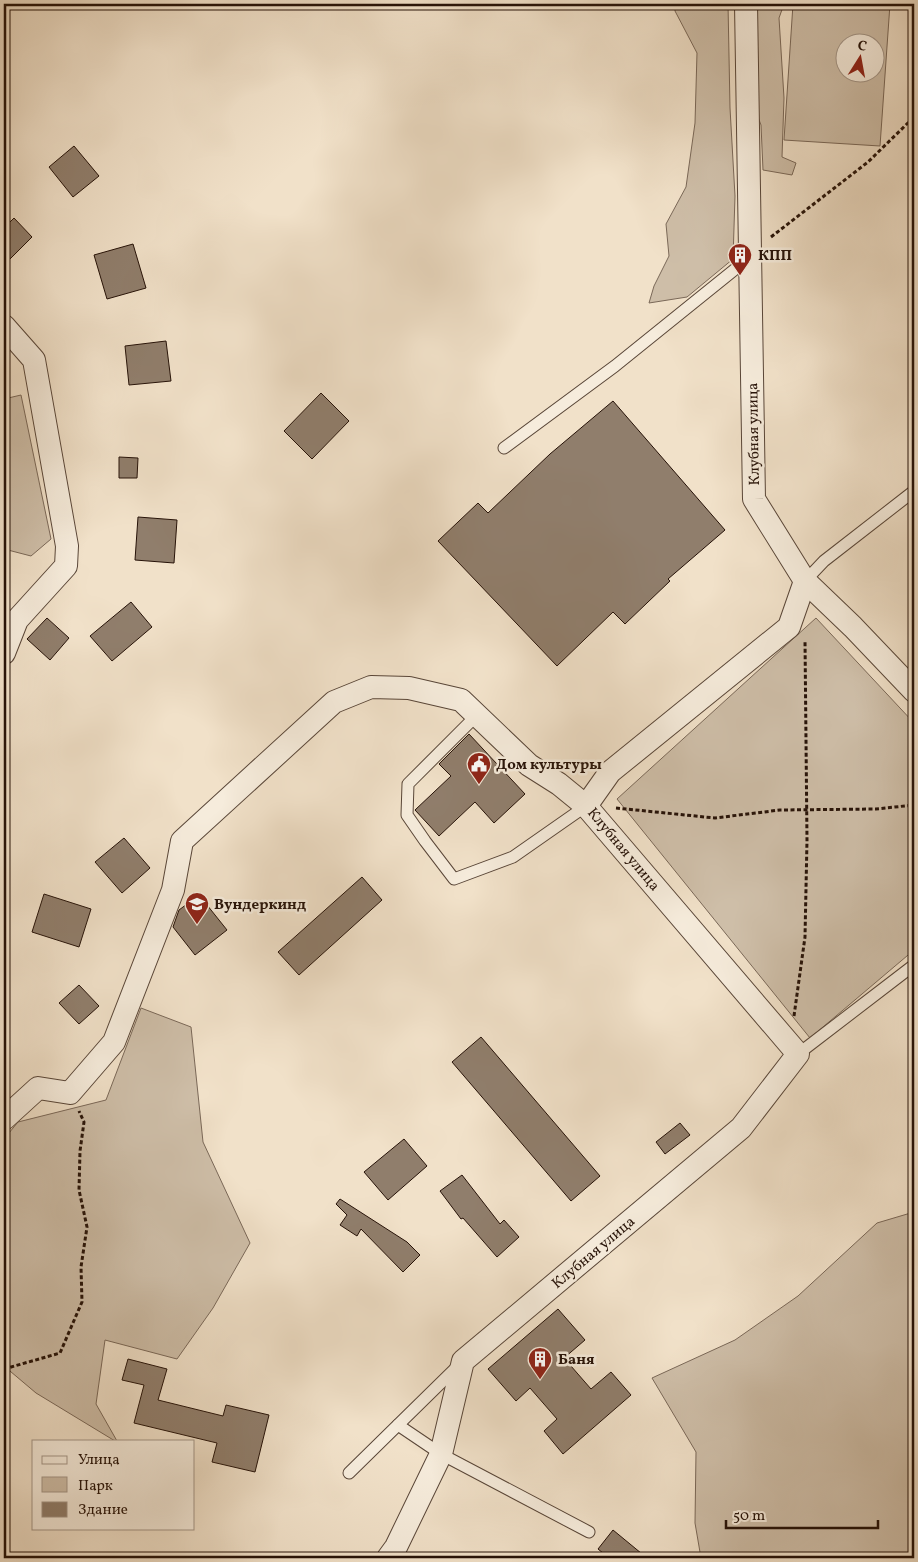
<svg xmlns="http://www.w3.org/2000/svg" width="918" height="1562" viewBox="0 0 918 1562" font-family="Vollkorn,serif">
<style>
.green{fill:#cebea8;stroke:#7a6858;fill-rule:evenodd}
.building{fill:#907e6c;stroke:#261208}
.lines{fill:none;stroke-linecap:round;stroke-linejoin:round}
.lane-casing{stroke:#594638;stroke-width:13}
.street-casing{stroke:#594638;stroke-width:24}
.path{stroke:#261208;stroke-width:3;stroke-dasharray:4 2.5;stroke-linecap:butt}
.lane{stroke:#f6ecdc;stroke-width:11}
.street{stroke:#f6ecdc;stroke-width:22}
.labels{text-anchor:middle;stroke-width:5;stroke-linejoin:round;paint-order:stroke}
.poi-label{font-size:15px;font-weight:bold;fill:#261208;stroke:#f6ecdc;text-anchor:start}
.street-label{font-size:15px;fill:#261208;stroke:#f6ecdc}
</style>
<rect width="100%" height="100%" fill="#f1e1c9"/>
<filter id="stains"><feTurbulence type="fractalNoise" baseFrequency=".004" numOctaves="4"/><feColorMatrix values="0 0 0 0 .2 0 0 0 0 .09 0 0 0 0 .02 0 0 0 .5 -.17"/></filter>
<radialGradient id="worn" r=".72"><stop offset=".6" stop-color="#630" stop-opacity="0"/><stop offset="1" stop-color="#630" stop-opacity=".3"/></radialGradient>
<!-- green -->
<g class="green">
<path d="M675,4H728L730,108L735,196L733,259L687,297L649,303L654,286L669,256L666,224L686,187L695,123L697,53L675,11Z"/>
<path d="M760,4H784L779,18L784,98L782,157L796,163L792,175L763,170L761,125L753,104L755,15Z"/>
<path d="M793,4H890L880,146L784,140ZM846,42H876V72H846Z"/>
<path d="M21,395L51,539L31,556L4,549V399Z"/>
<path d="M816,618L914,723V950L810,1038L617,799Z"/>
<path d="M141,1008L191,1027L203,1142L250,1243L213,1308L177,1359L105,1340L96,1404L117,1441H115L36,1393L4,1366V1139L18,1122L106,1100Z"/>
<path d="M914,1212V1558H701L695,1523L696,1452L652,1378L735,1340L798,1296L877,1223Z"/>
</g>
<!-- building -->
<g class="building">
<path d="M74,146L99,176L73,197L49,167Z"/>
<path d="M14,218L32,237L4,265V228Z"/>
<path d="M133,244L146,288L107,299L94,255Z"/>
<path d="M166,341L171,381L129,385L125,346Z"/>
<path d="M321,393L349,421L312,459L284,431Z"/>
<path d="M613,401L725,530L668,579L670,581L625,624L613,612L557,666L438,541L478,503L488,513L550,454Z"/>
<path d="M119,457L138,458L137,478H119Z"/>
<path d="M138,517L177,520L174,563L135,560Z"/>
<path d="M131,602L152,627L112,661L90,636Z"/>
<path d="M47,618L69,638L50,660L27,639Z"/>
<path d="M469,734L525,794L494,823L475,802L439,836L415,810L451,776L439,764Z"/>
<path d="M124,838L150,868L122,893L95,862Z"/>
<path d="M362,877L382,900L299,975L278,952Z"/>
<path d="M44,894L91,909L79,947L32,932Z"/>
<path d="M199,895L227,930L195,955L173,927L179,910Z"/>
<path d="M79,985L99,1006L79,1024L59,1003Z"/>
<path d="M481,1037L600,1176L571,1201L452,1062Z"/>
<path d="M680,1123L690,1135L665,1154L656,1142Z"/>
<path d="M404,1139L427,1166L388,1200L364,1172Z"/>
<path d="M462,1175L500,1224L504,1220L519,1237L497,1257L463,1218L461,1219L440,1191Z"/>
<path d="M340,1199L407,1242L420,1255L403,1272L361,1229L357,1236L340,1225L347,1215L336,1204Z"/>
<path d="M558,1309L585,1340L564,1358L591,1389L611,1372L631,1395L563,1454L544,1431L557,1419L530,1388L516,1401L488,1369Z"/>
<path d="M128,1359L167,1369L158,1400L223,1416L226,1405L269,1415L255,1472L212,1462L217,1443L134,1423L144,1385L122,1380Z"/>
<path d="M613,1530L647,1558H609L598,1549Z"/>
</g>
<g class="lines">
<!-- lane casing -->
<g class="lane-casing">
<g id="lane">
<path d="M504,448L615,366L749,258"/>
<path d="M805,581L824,561L914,491"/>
<path d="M476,716L408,784L407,815L425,841L454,879L513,857L586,806"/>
<path d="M798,1054L914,965"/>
<path d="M398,1425L441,1454L589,1532"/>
<path d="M349,1473L458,1366"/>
</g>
</g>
<!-- street casing -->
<g class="street-casing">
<g id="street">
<path d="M746,4L754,499L805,581L853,627L914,691"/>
<path d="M4,326L34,360L67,546L66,566L17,620L4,653"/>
<path d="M586,806L610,772L789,627L805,581"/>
<path d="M4,1119L38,1088L70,1093L114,1042L173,890L182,841L334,702L371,687L409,688L461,700L529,765L559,784L586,806L798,1054L741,1128L463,1361L441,1454L396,1547L388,1558"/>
</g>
</g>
<!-- path -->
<g class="path">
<path d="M771,237L868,162L914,117"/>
<path d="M616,808L715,818L780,810L876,809L914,805"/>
<path d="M794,1016L805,937L807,840L805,640"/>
<path d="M4,1369L60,1353L82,1302L81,1267L87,1227L79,1190L80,1151L84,1122L79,1111"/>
</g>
<!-- lane -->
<use href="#lane" class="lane"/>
<!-- street -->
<use href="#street" class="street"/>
</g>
<!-- icons -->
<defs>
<g id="building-pin" transform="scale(1.25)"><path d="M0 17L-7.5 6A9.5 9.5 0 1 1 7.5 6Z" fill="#8f2418" stroke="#f6ecdc"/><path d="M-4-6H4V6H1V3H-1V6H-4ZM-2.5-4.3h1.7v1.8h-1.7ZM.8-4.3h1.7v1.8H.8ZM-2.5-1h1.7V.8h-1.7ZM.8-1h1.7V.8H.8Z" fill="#fff"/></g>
<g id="civic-pin" transform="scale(1.25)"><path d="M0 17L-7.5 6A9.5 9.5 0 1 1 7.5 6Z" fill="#8f2418" stroke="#f6ecdc"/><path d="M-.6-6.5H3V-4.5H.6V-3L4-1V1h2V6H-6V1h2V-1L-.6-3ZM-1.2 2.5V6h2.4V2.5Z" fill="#fff"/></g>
<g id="school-pin" transform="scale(1.25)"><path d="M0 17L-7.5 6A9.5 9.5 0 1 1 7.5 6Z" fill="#8f2418" stroke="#f6ecdc"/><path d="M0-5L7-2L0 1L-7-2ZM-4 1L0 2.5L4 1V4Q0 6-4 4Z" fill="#fff"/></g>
</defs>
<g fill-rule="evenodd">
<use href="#building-pin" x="740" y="255"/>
<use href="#civic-pin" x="479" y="764"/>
<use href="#school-pin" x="197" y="904"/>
<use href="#building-pin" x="540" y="1359"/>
</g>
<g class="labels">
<!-- poi labels -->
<g class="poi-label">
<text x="758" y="260">КПП</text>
<text x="496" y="769">Дом культуры</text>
<text x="214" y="909">Вундеркинд</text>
<text x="558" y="1364">Баня</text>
</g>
<!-- street labels -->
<g class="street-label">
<text transform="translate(753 434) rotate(-91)" y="5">Клубная улица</text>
<text transform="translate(624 849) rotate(50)" y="5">Клубная улица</text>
<text transform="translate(593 1252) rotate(-40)" y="5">Клубная улица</text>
</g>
</g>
<!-- margin -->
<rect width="918" height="1562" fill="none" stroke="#f1e1c9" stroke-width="20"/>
<rect x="5" y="5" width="908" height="1552" fill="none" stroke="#261208" stroke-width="2.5"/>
<rect x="10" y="10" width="898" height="1542" fill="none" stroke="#261208"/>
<!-- legend -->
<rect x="32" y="1440" width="162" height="90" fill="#f6ecdc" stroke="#a39587"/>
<rect x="42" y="1456" width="25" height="8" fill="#f6ecdc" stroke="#a39587"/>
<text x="78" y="1464" font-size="15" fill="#261208">Улица</text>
<rect x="42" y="1477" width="25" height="15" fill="#cebea8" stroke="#a39587"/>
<text x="78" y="1490" font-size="15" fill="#261208">Парк</text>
<rect x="42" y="1502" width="25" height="15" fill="#907e6c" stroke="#a39587"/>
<text x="78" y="1514" font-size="15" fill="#261208">Здание</text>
<!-- north arrow -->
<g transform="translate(860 58) rotate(11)"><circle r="24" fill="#f6ecdc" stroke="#a39587"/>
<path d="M0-4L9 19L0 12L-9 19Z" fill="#8f2418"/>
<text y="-8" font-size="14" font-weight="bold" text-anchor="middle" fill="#261208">С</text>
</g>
<!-- scale -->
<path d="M726 1520v8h152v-8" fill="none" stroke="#261208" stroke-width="2.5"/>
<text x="733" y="1520" font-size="15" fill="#261208" stroke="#f6ecdc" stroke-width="4" paint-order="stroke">50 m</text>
<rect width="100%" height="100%" filter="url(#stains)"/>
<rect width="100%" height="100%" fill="url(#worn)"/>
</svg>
